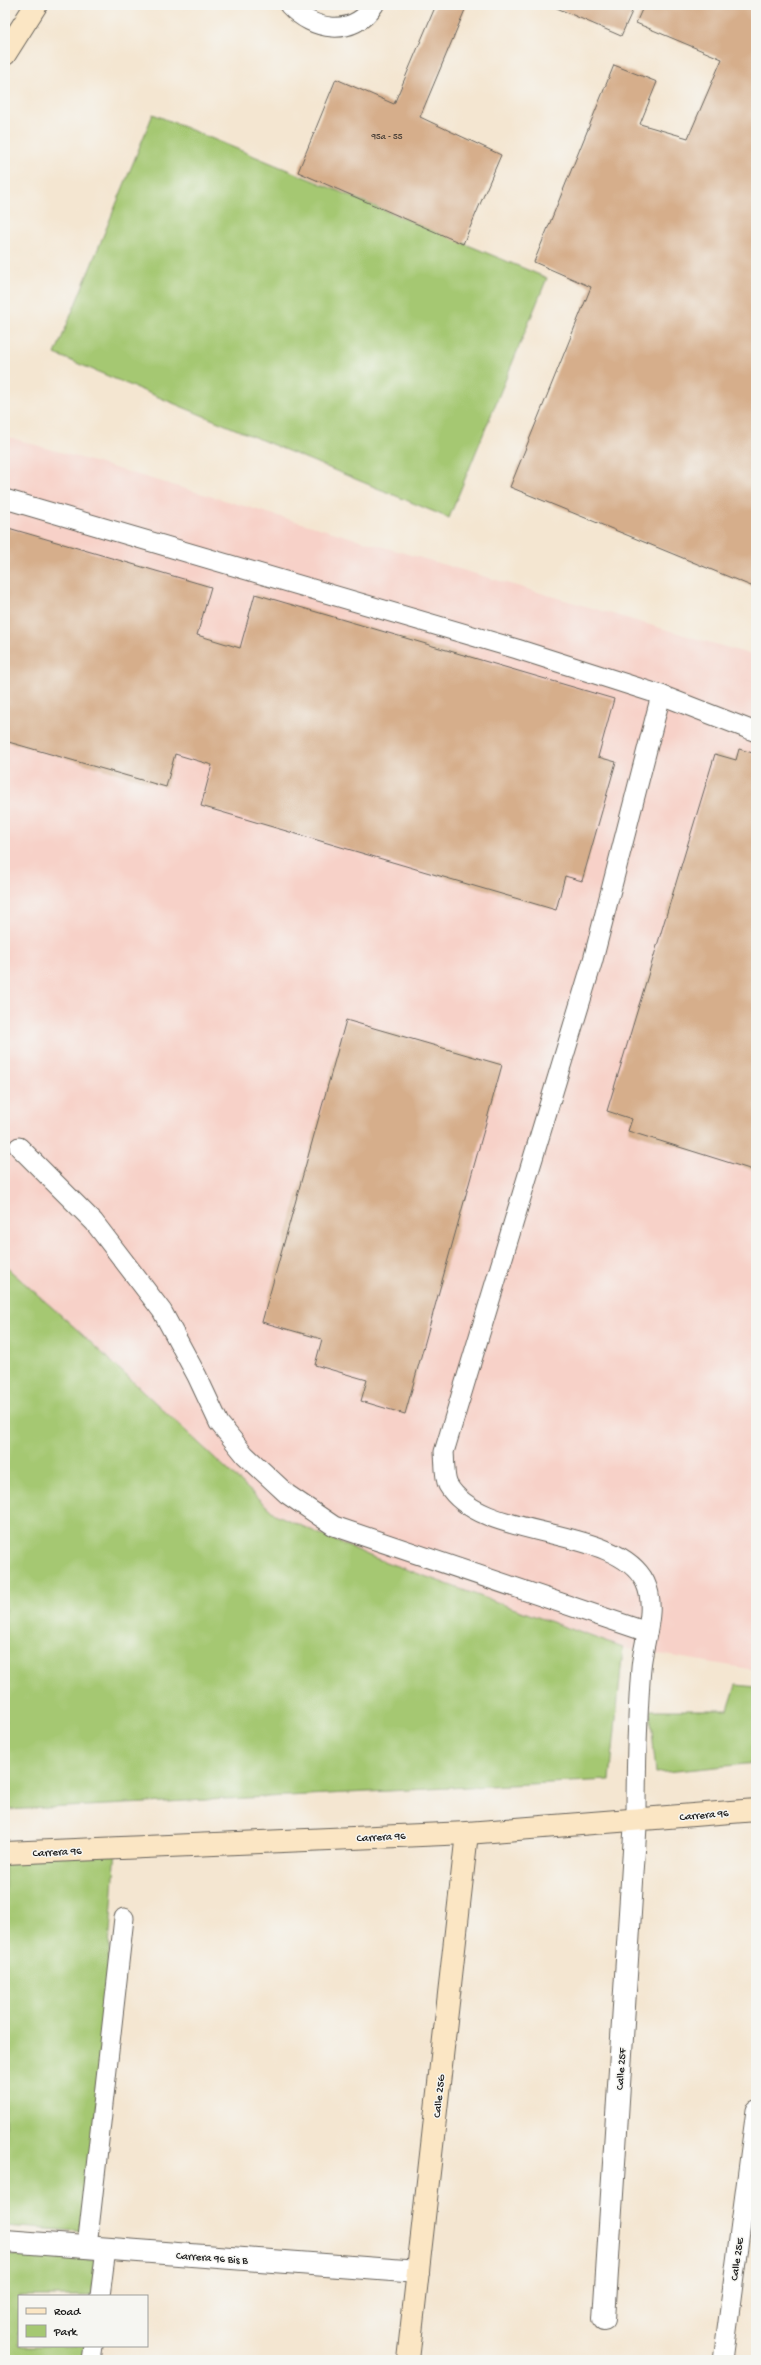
<svg xmlns="http://www.w3.org/2000/svg" width="761" height="2365" viewBox="0 0 761 2365" font-family="'Gochi Hand',sans-serif">
<style>
.built{fill:#f7d1c8}
.green{fill:#a5c872;stroke:#607247}
.building{fill:#d6ae8b}
.lines{fill:none;stroke-linecap:round;stroke-linejoin:round}
.lane-casing{stroke:#68635b;stroke-width:21}
.street-casing{stroke:#68635b;stroke-width:24}
.secondary-casing{stroke:#68635b;stroke-width:24}
.lane{stroke:#fff;stroke-width:19}
.street{stroke:#fff;stroke-width:22}
.secondary{stroke:#fbe6c4;stroke-width:22}
.labels{text-anchor:middle;stroke-width:3;stroke-linejoin:round;paint-order:stroke}
.number-label{font-size:9px;fill:#4a4038}
.street-label{font-size:11px;fill:#1c1c1c;stroke:#f6f6f2}
</style>
<rect width="100%" height="100%" fill="#f6f6f2"/>
<filter id="ink" filterUnits="userSpaceOnUse"><feTurbulence type="fractalNoise" baseFrequency=".025" numOctaves="2"/><feDisplacementMap in="SourceGraphic" scale="8" xChannelSelector="R" yChannelSelector="G"/><feConvolveMatrix kernelMatrix="1 2 1 2 8 2 1 2 1" color-interpolation-filters="sRGB"/></filter>
<filter id="wash" filterUnits="userSpaceOnUse"><feTurbulence type="fractalNoise" baseFrequency=".012" numOctaves="4" result="noise"/><feDisplacementMap in="SourceGraphic" scale="16" xChannelSelector="R" yChannelSelector="G"/><feGaussianBlur stdDeviation="0.9" result="paint"/><feColorMatrix in="noise" values="0 0 0 0 0 0 0 0 0 0 0 0 0 0 0 0 0 1.4 0 .05"/><feComposite in="paint" operator="in"/></filter>
<g filter="url(#wash)">
<rect width="100%" height="100%" fill="#f4e6d1"/>
<!-- built -->
<path class="built" d="M5,436L756,656V1670L623,1648L372,1557L275,1514L72,1325L5,1266Z"/>
<!-- green -->
<g class="green">
<path d="M153,114L547,278L449,518L55,354Z"/>
<path d="M5,1266L72,1325L275,1514L372,1557L623,1648L610,1780L5,1810Z"/>
<path d="M736,1685L756,1687V1763L656,1773L650,1710H728Z"/>
<path d="M116,1848L89,2232L5,2226V1853Z"/>
<path d="M5,2254L96,2260L92,2296H19V2346H85L83,2360H5Z"/>
</g>
<g id="blocks">
<!-- building -->
<g class="building">
<path d="M436,5H467L420,117L501,155L463,244L298,172L336,79L394,104Z"/>
<path d="M550,5H635L621,36Z"/>
<path d="M644,5H756V588L510,487L591,287L534,262L614,65L657,82L640,124L688,138L722,59L636,23Z"/>
<path d="M5,527L211,587L197,635L240,648L255,594L614,699L598,757L616,762L582,881L565,876L556,910L201,806L212,765L175,754L166,787L5,741Z"/>
<path d="M739,749L756,754V1171L628,1131L632,1119L607,1111L715,754L736,760Z"/>
<path d="M346,1020L502,1065L405,1414L361,1401L367,1380L315,1365L322,1339L262,1322Z"/>
</g>
</g>
</g>
<g filter="url(#ink)">
<use href="#blocks" fill-opacity="0" stroke="#68635b" stroke-width="1"/>
<g class="lines">
<!-- lane casing -->
<g class="lane-casing">
<g id="lane">
<path d="M289,5C313,31 353,38 374,5"/>
<path d="M5,499L517,649L661,695L756,732"/>
<path d="M19,1147L94,1222L162,1311L197,1376L219,1423L245,1455L287,1494L334,1526L647,1632"/>
<path d="M636,1819C636,1769 637,1718 641,1668C643,1641 658,1609 645,1582C616,1524 481,1542 448,1485C444,1477 445,1461 444,1452L593,960L661,695"/>
<path d="M87,2247L124,1918"/>
<path d="M100,2296L106,2249"/>
<path d="M91,2360L93,2346"/>
<path d="M723,2360L756,2110"/>
</g>
</g>
<!-- street casing -->
<g class="street-casing">
<g id="street">
<path d="M5,2241L418,2272"/>
<path d="M604,2319L636,1819"/>
</g>
</g>
<!-- secondary casing -->
<g class="secondary-casing">
<g id="secondary">
<path d="M5,54L36,5"/>
<path d="M5,1853L467,1833L756,1810"/>
<path d="M408,2360L467,1833"/>
</g>
</g>
<!-- lane -->
<use href="#lane" class="lane"/>
<!-- street -->
<use href="#street" class="street"/>
<!-- secondary -->
<use href="#secondary" class="secondary"/>
</g>
</g>
<g class="labels">
<!-- number labels -->
<g class="number-label">
<text x="387" y="139">95a - 55</text>
</g>
<!-- street labels -->
<g class="street-label">
<text transform="translate(704 1814) rotate(-5)" y="4">Carrera 96</text>
<text transform="translate(381 1836) rotate(-3)" y="4">Carrera 96</text>
<text transform="translate(57 1851) rotate(-3)" y="4">Carrera 96</text>
<text transform="translate(620 2069) rotate(-86)" y="4">Calle 25F</text>
<text transform="translate(438 2096) rotate(-84)" y="4">Calle 25G</text>
<text transform="translate(212 2257) rotate(4)" y="4">Carrera 96 Bis B</text>
<text transform="translate(736 2259) rotate(-82)" y="4">Calle 25E</text>
</g>
</g>
<!-- margin -->
<rect width="761" height="2365" fill="none" stroke="#f6f6f2" stroke-width="20"/>
<!-- legend -->
<rect x="18" y="2295" width="130" height="52" fill="#f6f6f2" stroke="#9f9f9c"/>
<rect x="26" y="2308" width="20" height="6" fill="#fbe6c4" stroke="#9f9f9c"/>
<text x="54" y="2315" font-size="12" fill="#1c1c1c">Road</text>
<rect x="26" y="2325" width="20" height="12" fill="#a5c872" stroke="#9f9f9c"/>
<text x="54" y="2335" font-size="12" fill="#1c1c1c">Park</text>
</svg>
